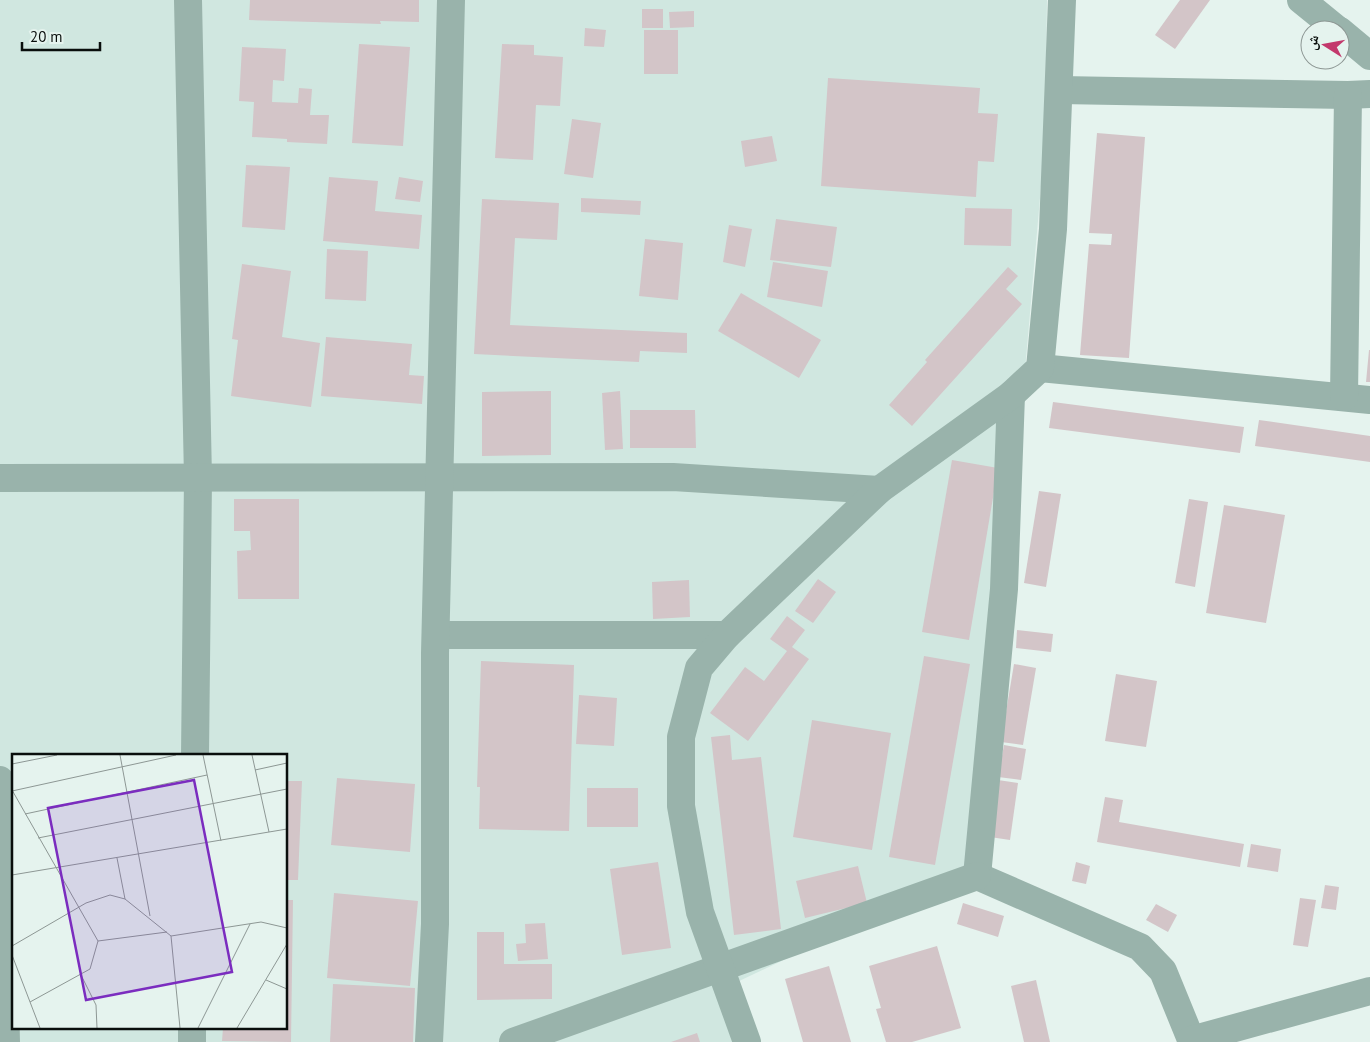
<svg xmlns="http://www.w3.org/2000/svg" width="1370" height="1042" viewBox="0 0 1370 1042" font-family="'PT Sans','Noto Naskh Arabic',sans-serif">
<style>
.built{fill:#d0e7e0;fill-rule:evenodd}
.building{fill:#d3c5c8}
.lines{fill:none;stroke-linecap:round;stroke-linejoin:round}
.minor{stroke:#99b3ab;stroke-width:28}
.inset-road{fill:none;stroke:#8d9794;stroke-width:1}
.view{fill:#7b2cbf;fill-opacity:0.15;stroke:#7b2cbf;stroke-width:2.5}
.inset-edge{fill:none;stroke:#090e0c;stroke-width:2.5}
</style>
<rect width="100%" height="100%" fill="#e5f3ee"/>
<!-- built -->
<path class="built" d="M0,0H1047L1045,140L982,866L718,991L736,1042H0ZM14,756H286V1028H14Z"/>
<!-- building -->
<g class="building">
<path d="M250,0H419V22L380,21L381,24L249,20Z"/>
<path d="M1180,0H1210L1175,49L1155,35Z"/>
<rect x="642" y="9" width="21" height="19"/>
<path d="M694,11V27L670,28L669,12Z"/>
<path d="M585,28L606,30L604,47L584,46Z"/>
<rect x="644" y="30" width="34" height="44"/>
<path d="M359,44L410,47L403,146L352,143Z"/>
<path d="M502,44L534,45V55L563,57L560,106L536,105L533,160L495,158Z"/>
<path d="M242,47L286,49L284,81L273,80L272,102L298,103L299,88L312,89L310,115H329L327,144L287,142V139L252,137L254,102L239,101Z"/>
<path d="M828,78L980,88L978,113L998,114L994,162L978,161L976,197L821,186Z"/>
<path d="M572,119L601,123L593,178L564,174Z"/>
<path d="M1097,133L1145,137L1129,358L1080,355L1089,244L1111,245L1112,234L1089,233Z"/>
<path d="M772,136L777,161L745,167L741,141Z"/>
<path d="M246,165L290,167L285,230L242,227Z"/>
<path d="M329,177L378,181L375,211L422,215L419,249L323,241Z"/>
<path d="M399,177L423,181L420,202L395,199Z"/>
<path d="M581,198L641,201L640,215L581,212Z"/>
<path d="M482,199L559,203L557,240L515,238L510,325L687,333V353L640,351L639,362L474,354Z"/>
<path d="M965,208L1012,209L1011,246L964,245Z"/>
<path d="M776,219L837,227L831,267L770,260Z"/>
<path d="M729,225L752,229L745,267L723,262Z"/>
<path d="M645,239L683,243L678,300L639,296Z"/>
<path d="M327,249L368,251L366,301L325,299Z"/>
<path d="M773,262L828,271L822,307L767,297Z"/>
<path d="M242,264L291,271L282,337L320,343L311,407L231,396L238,340L232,339Z"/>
<path d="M1008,267L1018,276L1006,289L1022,304L912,426L889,405L927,362L925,360Z"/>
<path d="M741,293L821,340L799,378L718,331Z"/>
<path d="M326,337L412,344L409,375L424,376L422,404L321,396Z"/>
<path d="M1369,350H1370V382H1366Z"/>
<path d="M551,391V455L482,456V392Z"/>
<path d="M620,391L623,449L605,450L602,393Z"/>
<path d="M1053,402L1244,427L1240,453L1049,428Z"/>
<path d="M630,410H695L696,448H630Z"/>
<path d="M1259,420L1370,436V462L1255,446Z"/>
<path d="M952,460L998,468L969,640L922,632Z"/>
<path d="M1039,491L1061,494L1046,587L1024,583Z"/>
<path d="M234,499H299V599H238L237,551L251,550L250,531H234Z"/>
<path d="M1189,499L1208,502L1195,587L1175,583Z"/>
<path d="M1224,505L1285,515L1266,623L1206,613Z"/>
<path d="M818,579L836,592L813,623L795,611Z"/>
<path d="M689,580L690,617L653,619L652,582Z"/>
<path d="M787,616L805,630L792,647L809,659L748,741L710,713L745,667L764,681L787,651L770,639Z"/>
<path d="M1017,630L1053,634L1051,652L1016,648Z"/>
<path d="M924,656L970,664L935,865L889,857Z"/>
<path d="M481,661L574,665L569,831L479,829L480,787H477Z"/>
<path d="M1014,664L1036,668L1023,745L1001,742Z"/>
<path d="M1116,674L1157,681L1146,747L1105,741Z"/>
<path d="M579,695L617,698L614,746L576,744Z"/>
<path d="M812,720L891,733L872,850L793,837Z"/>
<path d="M730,735L732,760L761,757L781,929L734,935L711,737Z"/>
<path d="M1004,745L1026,749L1021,780L998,777Z"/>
<path d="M337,778L415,784L410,852L331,845Z"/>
<path d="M998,780L1018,783L1010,840L990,837Z"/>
<path d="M286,781H302L298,880H286Z"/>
<rect x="587" y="788" width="51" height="39"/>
<path d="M1105,797L1123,800L1119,822L1244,844L1240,867L1097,842Z"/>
<path d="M1251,844L1281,849L1278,872L1247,867Z"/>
<path d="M658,862L671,948L622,955L610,869Z"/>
<path d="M1076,862L1090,866L1086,884L1072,881Z"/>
<path d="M858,866L867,903L805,918L796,881Z"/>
<path d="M1325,885L1339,887L1336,910L1321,908Z"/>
<path d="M334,893L418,901L410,986L327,978Z"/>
<path d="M1300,898L1316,900L1308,947L1293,945Z"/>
<path d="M286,900H293L291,1042L222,1041L223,1028H286Z"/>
<path d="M963,903L1004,916L998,937L957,924Z"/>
<path d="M1156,904L1177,915L1168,932L1146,920Z"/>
<path d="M545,923L548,959L518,961L516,944L526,943L525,924Z"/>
<path d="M477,932H504V964H552V999L477,1000Z"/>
<path d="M937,946L961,1028L912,1042H886L876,1009L881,1008L869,966Z"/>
<path d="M829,966L851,1042H803L785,979Z"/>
<path d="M1036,980L1050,1042H1024L1011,986Z"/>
<path d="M333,984L415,988L413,1042H330Z"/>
<path d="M697,1033L700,1042H671Z"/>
</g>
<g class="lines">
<!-- minor -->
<g class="minor">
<path d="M188,0L198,478L195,756"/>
<path d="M1301,0L1338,30"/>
<path d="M1340,31L1370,56"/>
<path d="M1060,90L1348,95L1370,94"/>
<path d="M1040,368L1370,400"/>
<path d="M1011,395L1004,589L977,876L1140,947L1163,971L1192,1042"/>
<path d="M1344,397L1348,95"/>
<path d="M0,478L673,477L879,490"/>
<path d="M436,635H727"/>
<path d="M0,780L6,1042"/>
<path d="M1191,1040L1370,991"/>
<path d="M192,1042V1028"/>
<path d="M429,1042L435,924V653L451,0"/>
<path d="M513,1042L977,876"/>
<path d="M747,1042L700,912L681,806V737L699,668L727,635L879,490L1011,395L1040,368L1053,229L1062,0"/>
</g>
</g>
<!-- overview -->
<g transform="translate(12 754)">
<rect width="275" height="275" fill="#e5f3ee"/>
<path class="inset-road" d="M108,1L138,162M191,1L209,87M240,1L257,78M0,10L45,1M243,16L275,9M0,36L86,187M0,37L164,1M13,60L195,21M26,84L275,35M105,104L113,145M0,121L275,75M159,182L168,274M0,192L74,149L98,141L113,145L159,182L249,168L275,174M0,201L28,274M69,221L84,251L85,274M254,226L275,235M18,248L78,215L86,187L155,178M186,274L238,170M225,274L275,190"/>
<path class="view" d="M182,26L220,218L74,246L36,54Z"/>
<rect width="275" height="275" class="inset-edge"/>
</g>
<!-- north arrow -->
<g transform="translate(1325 45) rotate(281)"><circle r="24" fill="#e5f3ee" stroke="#8d9794"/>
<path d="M0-4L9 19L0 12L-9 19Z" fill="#c3386c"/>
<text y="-8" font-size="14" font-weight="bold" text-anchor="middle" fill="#090e0c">ش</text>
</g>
<!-- scale -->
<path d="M22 42v8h78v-8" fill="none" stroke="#090e0c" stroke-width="2.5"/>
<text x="30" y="42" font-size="15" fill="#090e0c" stroke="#e5f3ee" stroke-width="4" paint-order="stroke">20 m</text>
</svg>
